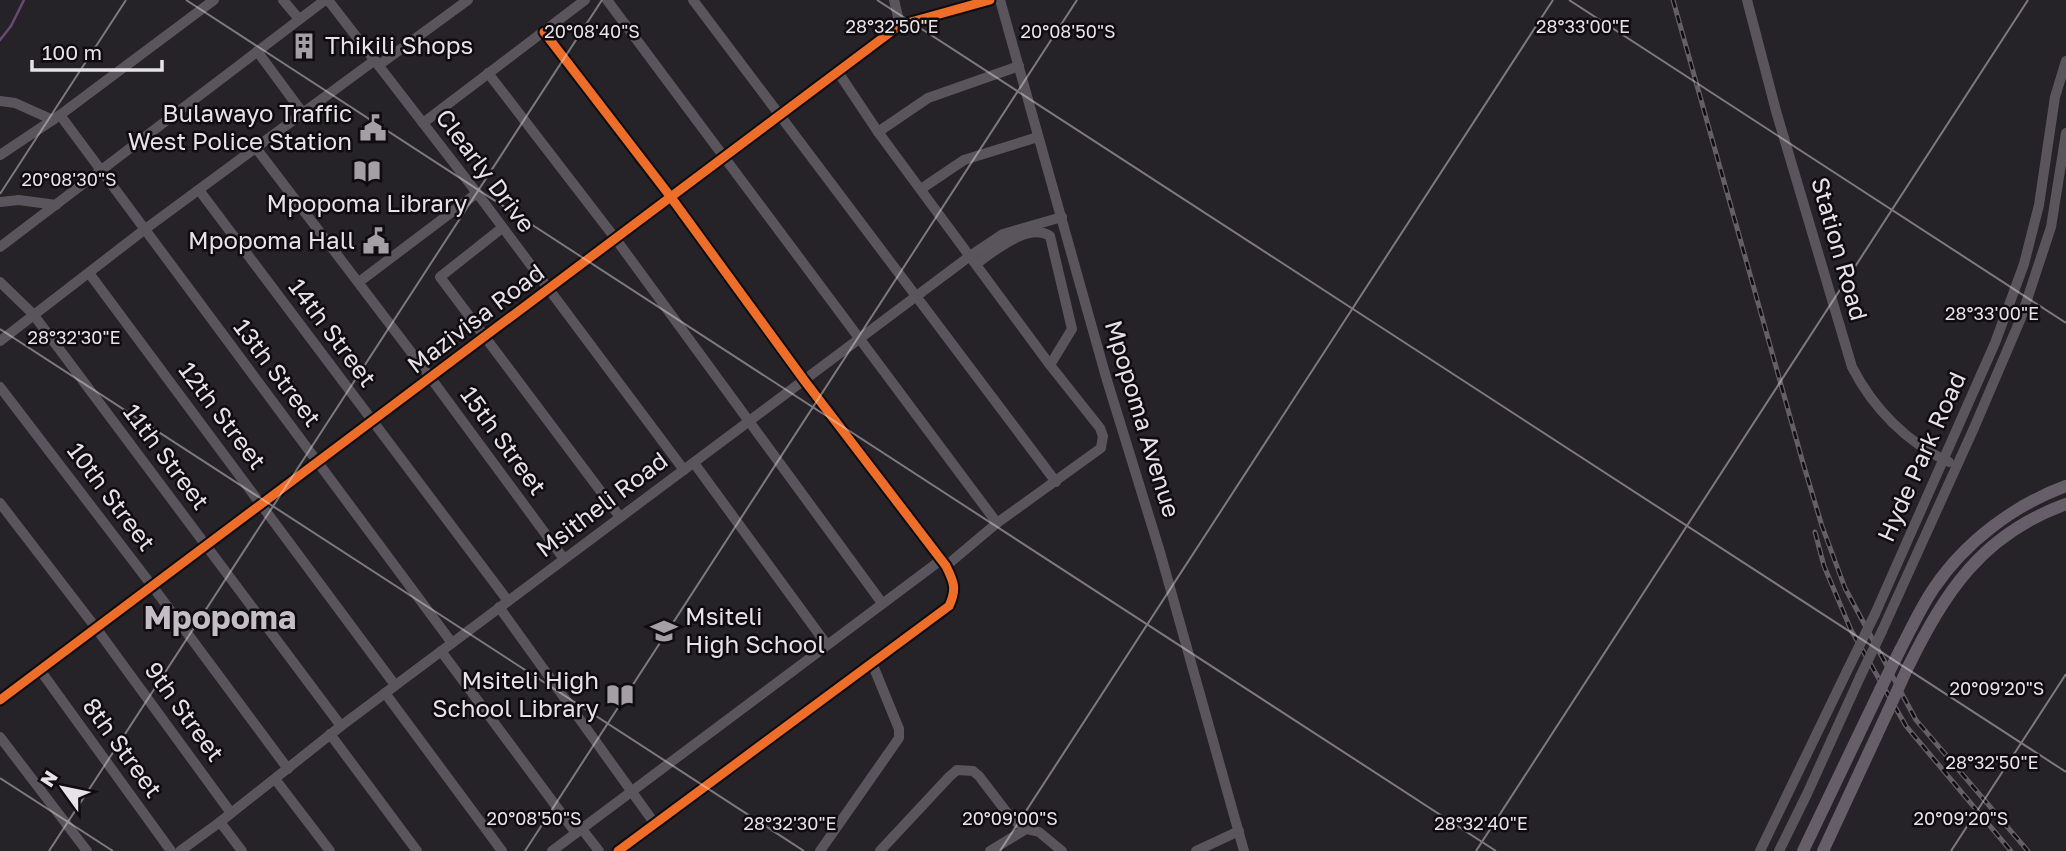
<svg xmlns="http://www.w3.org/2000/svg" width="2066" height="851" viewBox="0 0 2066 851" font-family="'Golos Text',sans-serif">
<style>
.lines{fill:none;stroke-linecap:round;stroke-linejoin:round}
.stream{stroke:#6c4776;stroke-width:2.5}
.minor{stroke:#5a555c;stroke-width:10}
.major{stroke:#665e69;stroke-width:12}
.rail-casing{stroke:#635f64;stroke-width:5}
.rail{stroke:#0f0c0f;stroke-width:2.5;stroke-dasharray:8;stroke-linecap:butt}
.minor-bridge{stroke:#5a555c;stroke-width:10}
.major-bridge{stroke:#665e69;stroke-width:12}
.cycleway-casing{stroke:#0f0c0f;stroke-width:13}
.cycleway{stroke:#ee6e29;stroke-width:9}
.ticks{fill:none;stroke:#e6e2e7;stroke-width:2;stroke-opacity:0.45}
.labels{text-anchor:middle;stroke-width:5;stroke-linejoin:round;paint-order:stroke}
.poi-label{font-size:24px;fill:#e6e2e7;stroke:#0f0c0f;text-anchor:end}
.street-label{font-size:24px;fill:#e6e2e7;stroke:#0f0c0f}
.district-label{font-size:32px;font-weight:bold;fill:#c4bdc6;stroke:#0f0c0f}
.ticks-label{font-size:18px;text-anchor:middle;fill:#e6e2e7;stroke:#0f0c0f;stroke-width:5;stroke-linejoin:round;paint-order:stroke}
</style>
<rect width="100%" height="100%" fill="#262328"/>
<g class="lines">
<!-- stream -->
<path class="stream" d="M0,40L11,26L24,0"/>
<!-- minor -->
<g class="minor">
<path d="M214,0L60,115L452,643"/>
<path d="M283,0L299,19"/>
<path d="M328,0L477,193L684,470"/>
<path d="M607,0L997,523"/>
<path d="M693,0L1056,482"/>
<path d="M894,0L900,25"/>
<path d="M1000,0L1106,377L1160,552L1244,851"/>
<path d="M1747,0L1776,111L1852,367C1873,408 1907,443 1949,462"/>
<path d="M544,32L670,196L804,380L946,566C954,582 957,589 949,606L618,851"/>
<path d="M257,51L302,112"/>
<path d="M379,65L468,0"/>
<path d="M838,72L878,132L1050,365L1100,428L1103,436L1101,448L997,523L946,566"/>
<path d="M488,73L615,238L882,603"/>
<path d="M0,101L15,103L53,120"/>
<path d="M423,123L585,0"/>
<path d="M878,132L928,98L1019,66"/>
<path d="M256,148L430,377L564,559"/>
<path d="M0,155L60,115"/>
<path d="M921,189L964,160L1038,137"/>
<path d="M199,190L508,601"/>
<path d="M0,202L19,200L56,205"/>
<path d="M502,228L440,277L620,517"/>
<path d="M0,247L325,0"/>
<path d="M976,264C993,252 1028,222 1050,236L1072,329L1050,365"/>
<path d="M89,273L395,685"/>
<path d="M0,282L33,314L341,726"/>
<path d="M359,282L477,193"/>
<path d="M0,341L144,230L375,60"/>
<path d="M0,387L153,587L288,769"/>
<path d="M694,463L827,645"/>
<path d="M0,503L96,628L231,813"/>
<path d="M499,607L655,824"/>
<path d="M1875,614L1995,343L2024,264L2039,205L2055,97L2066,61"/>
<path d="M1882,631L1974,428L2021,318L2051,227L2066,133"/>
<path d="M441,651L576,833"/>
<path d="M40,670L171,851"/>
<path d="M385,693L502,851"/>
<path d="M0,700L900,25L990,0"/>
<path d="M330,734L417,851"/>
<path d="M0,737L87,851"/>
<path d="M275,779L330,851"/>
<path d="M220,822L242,851"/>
<path d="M582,829L599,851"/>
<path d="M180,851L220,822L341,726L970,256L1003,234L1062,217"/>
<path d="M552,851L941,560"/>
<path d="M820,851L899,738V729L872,663"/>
<path d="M880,851L949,777L957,770L973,771L979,776L1011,818L1026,829L1039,832L1062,851"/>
<path d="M990,851L1026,829"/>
<path d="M1196,851L1239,831"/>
<path d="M1760,851L1847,671"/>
<path d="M1779,851L1807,794L1860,677"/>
</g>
<!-- major -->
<g class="major">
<path d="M1900,650C1911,629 1921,607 1934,588C1965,542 2014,505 2066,486"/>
<path d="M1907,669C1945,592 1981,535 2066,504"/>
<path d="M1803,851L1880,690"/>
<path d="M1823,851L1888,711"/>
</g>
<!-- rail casing -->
<g class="rail-casing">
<g id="rail">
<path d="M1673,0L1803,463L1822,526L1845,588L1916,720L2028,851"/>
<path d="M1815,532L1824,566L1851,630L1906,726L2011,851"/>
</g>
</g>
<!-- rail -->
<use href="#rail" class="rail"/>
<!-- minor-bridge -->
<g class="minor-bridge">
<path d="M1847,671L1875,614"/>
<path d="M1860,677L1882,631"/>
</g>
<!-- major-bridge -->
<g class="major-bridge">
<path d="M1880,690L1900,650"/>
<path d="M1888,711L1907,669"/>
</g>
<!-- cycleway casing -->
<g class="cycleway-casing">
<g id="cycleway">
<path d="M544,32L670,196L804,380L946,566C954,582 957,589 949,606L618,851"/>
<path d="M0,700L900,25L990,0"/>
</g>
</g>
<!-- cycleway -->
<use href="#cycleway" class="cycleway"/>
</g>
<!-- ticks -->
<path class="ticks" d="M186,0L1496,851M877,0L2066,772M1569,0L2066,323M0,194L126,0M0,329L804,851M0,778L113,851M49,851L602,0M525,851L1077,0M1000,851L1553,0M1476,851L2028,0M1951,851L2066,674"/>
<!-- icons -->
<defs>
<g id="building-bare" transform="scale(2.1)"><path d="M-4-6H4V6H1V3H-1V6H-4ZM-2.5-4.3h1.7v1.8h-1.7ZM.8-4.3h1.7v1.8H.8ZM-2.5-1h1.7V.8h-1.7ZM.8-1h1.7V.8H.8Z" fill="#a39fa4" stroke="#0f0c0f" stroke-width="2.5" paint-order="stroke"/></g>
<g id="civic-bare" transform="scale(2.1)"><path d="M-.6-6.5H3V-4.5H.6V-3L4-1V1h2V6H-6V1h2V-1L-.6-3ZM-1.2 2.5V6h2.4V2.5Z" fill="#a39fa4" stroke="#0f0c0f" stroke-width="2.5" paint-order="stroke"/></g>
<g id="library-bare" transform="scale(2.1)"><path d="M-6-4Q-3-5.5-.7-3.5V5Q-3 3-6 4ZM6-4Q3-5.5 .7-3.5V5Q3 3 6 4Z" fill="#a39fa4" stroke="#0f0c0f" stroke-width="2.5" paint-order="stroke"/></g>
<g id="school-bare" transform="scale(2.1)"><path d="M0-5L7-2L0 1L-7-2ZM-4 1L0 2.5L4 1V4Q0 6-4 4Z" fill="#a39fa4" stroke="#0f0c0f" stroke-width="2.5" paint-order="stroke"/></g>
</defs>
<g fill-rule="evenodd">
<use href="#building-bare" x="304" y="46"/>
<use href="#civic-bare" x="373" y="128"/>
<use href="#library-bare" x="367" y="171"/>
<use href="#civic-bare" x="376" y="241"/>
<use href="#school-bare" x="664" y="631"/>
<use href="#library-bare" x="620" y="695"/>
</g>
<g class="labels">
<!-- poi labels -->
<g class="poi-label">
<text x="325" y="54" text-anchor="start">Thikili Shops</text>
<text x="352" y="122">Bulawayo Traffic<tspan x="352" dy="28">West Police Station</tspan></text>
<text x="367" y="212" text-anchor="middle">Mpopoma Library</text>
<text x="355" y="249">Mpopoma Hall</text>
<text x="685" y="625" text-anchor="start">Msiteli<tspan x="685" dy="28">High School</tspan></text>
<text x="599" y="689">Msiteli High<tspan x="599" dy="28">School Library</tspan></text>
</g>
<!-- street labels -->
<g class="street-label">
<text transform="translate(485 171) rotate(53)" y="8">Clearly Drive</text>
<text transform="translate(1839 249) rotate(74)" y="8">Station Road</text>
<text transform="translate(476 319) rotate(-37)" y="8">Mazivisa Road</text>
<text transform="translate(332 333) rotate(53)" y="8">14th Street</text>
<text transform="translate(277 373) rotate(53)" y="8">13th Street</text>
<text transform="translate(222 416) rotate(53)" y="8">12th Street</text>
<text transform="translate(1142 419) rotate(73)" y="8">Mpopoma Avenue</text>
<text transform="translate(503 441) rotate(54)" y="8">15th Street</text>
<text transform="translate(166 457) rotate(53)" y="8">11th Street</text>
<text transform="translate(1922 457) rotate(-66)" y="8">Hyde Park Road</text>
<text transform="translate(111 497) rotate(53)" y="8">10th Street</text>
<text transform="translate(602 505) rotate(-37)" y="8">Msitheli Road</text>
<text transform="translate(184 712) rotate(54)" y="8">9th Street</text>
<text transform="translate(122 748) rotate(54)" y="8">8th Street</text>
</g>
<!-- district labels -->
<g class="district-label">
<text x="220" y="629">Mpopoma</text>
</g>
</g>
<g class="ticks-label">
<text x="892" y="33">28°32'50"E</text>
<text x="1583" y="33">28°33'00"E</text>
<text x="592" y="38">20°08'40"S</text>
<text x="1068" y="38">20°08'50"S</text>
<text x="69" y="186">20°08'30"S</text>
<text x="1992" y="320">28°33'00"E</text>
<text x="74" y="344">28°32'30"E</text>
<text x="1997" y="695">20°09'20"S</text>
<text x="1992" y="769">28°32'50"E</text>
<text x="534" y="825">20°08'50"S</text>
<text x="1010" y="825">20°09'00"S</text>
<text x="1961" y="825">20°09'20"S</text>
<text x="790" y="830">28°32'30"E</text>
<text x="1481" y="830">28°32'40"E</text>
</g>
<!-- north arrow -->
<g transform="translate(63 788) rotate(303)" stroke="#0f0c0f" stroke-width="5" paint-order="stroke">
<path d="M0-5L12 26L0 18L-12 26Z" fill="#e6e2e7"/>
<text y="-10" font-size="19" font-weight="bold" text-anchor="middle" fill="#e6e2e7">N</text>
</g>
<!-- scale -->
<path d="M32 60v10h130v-10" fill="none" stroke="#e6e2e7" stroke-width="3.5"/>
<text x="42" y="60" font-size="21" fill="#e6e2e7" stroke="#0f0c0f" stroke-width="5" paint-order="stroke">100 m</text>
</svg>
